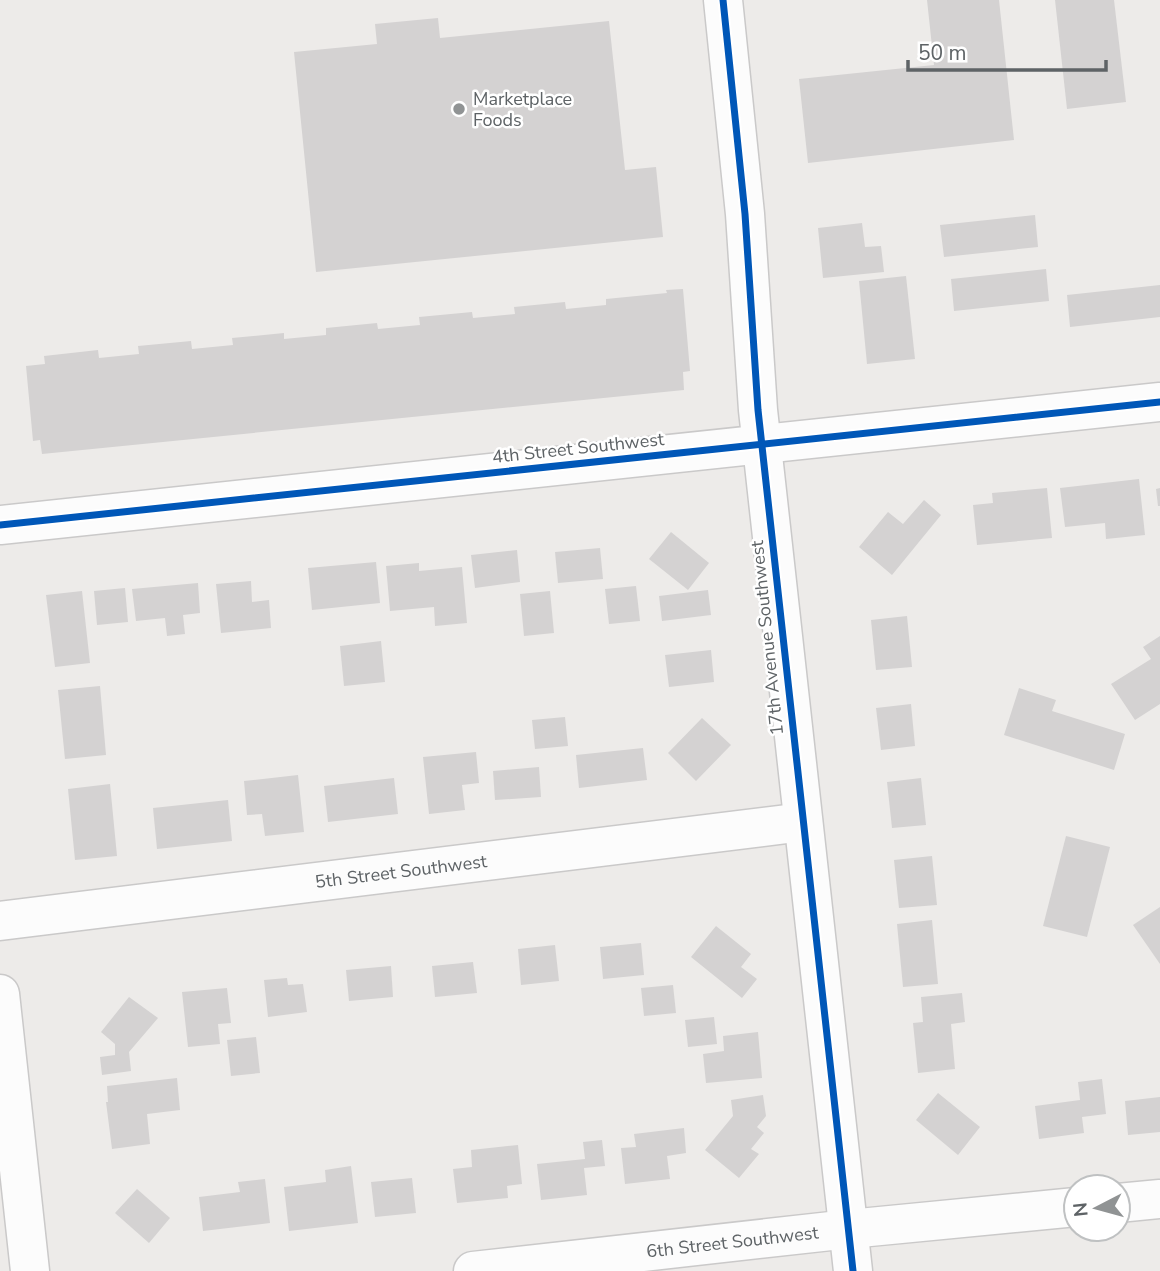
<svg xmlns="http://www.w3.org/2000/svg" width="1160" height="1271" viewBox="0 0 1160 1271" font-family="'Nunito Sans',sans-serif">
<style>
.building{fill:#d4d2d2}
.lines{fill:none;stroke-linecap:round;stroke-linejoin:round}
.minor-casing{stroke:#cac9c9;stroke-width:41}
.minor{stroke:#fcfcfc;stroke-width:38}
.cycleway-casing{stroke:#fff;stroke-width:11}
.cycleway{stroke:#0057b8;stroke-width:7}
.poi-dot{fill:#909394;stroke:#fff;stroke-width:2.5}
.labels{text-anchor:middle;stroke-width:5;stroke-linejoin:round;paint-order:stroke}
.poi-label{font-size:18px;fill:#5e6366;stroke:#fff;text-anchor:start}
.street-label{font-size:18px;fill:#5e6366;stroke:#fff}
</style>
<rect width="100%" height="100%" fill="#edebe9"/>
<!-- building -->
<g class="building">
<path d="M927,0H999L1014,140L808,163L799,79L934,65Z"/>
<path d="M1055,0H1114L1126,102L1067,109Z"/>
<path d="M438,18L440,38L609,21L625,170L656,167L663,237L316,272L294,52L377,44L375,24Z"/>
<path d="M1035,215L1038,247L944,257L940,225Z"/>
<path d="M862,223L865,247L881,246L884,272L823,278L818,228Z"/>
<path d="M1046,269L1049,301L954,311L951,279Z"/>
<path d="M906,276L915,359L867,364L859,281Z"/>
<path d="M1160,285V317L1070,327L1067,295Z"/>
<path d="M683,289L690,371L683,372L684,390L42,454L40,440L33,441L26,366L45,364L44,356L98,350L99,358L139,354L138,346L191,341L192,349L233,345L232,338L284,333V339L326,335V328L377,323L378,329L420,325L419,317L472,312L473,318L515,314L514,307L565,302L566,309L606,305V299L667,293L666,290Z"/>
<path d="M1139,479L1145,535L1106,539L1105,523L1065,527L1060,488Z"/>
<path d="M1047,488L1052,538L977,545L973,505L993,503L992,493Z"/>
<path d="M1160,488V506H1158L1156,489Z"/>
<path d="M924,500L941,515L892,575L859,547L888,512L903,524Z"/>
<path d="M671,532L709,563L688,590L649,559Z"/>
<path d="M600,548L603,579L558,583L555,552Z"/>
<path d="M517,550L520,582L475,588L471,555Z"/>
<path d="M376,562L380,603L312,610L308,568Z"/>
<path d="M419,563V571L462,567L467,623L435,626L434,607L390,611L386,566Z"/>
<path d="M251,581L252,602L269,600L271,628L221,633L216,584Z"/>
<path d="M198,583L200,613L183,615L185,634L167,636L165,618L136,621L132,589Z"/>
<path d="M636,586L640,621L609,624L605,589Z"/>
<path d="M125,588L128,622L97,625L94,591Z"/>
<path d="M708,590L711,615L662,621L659,596Z"/>
<path d="M82,591L90,663L55,667L46,595Z"/>
<path d="M550,591L554,633L524,636L520,594Z"/>
<path d="M907,616L912,667L876,670L871,620Z"/>
<path d="M1160,636V704L1135,720L1111,684L1151,659L1143,647Z"/>
<path d="M381,641L385,682L344,686L340,646Z"/>
<path d="M711,650L714,682L669,687L665,655Z"/>
<path d="M100,686L106,755L65,759L58,690Z"/>
<path d="M1019,688L1056,700L1052,711L1125,734L1114,770L1004,735Z"/>
<path d="M911,704L915,746L881,750L876,708Z"/>
<path d="M565,717L568,746L535,749L532,720Z"/>
<path d="M702,718L731,745L696,781L668,753Z"/>
<path d="M643,748L647,780L579,788L576,755Z"/>
<path d="M476,752L479,783L462,785L465,810L429,814L423,757Z"/>
<path d="M539,767L541,797L495,800L493,771Z"/>
<path d="M298,775L304,832L265,836L262,814L247,815L244,781Z"/>
<path d="M394,778L398,814L328,822L324,786Z"/>
<path d="M921,778L926,825L892,828L887,782Z"/>
<path d="M110,784L117,856L75,860L68,789Z"/>
<path d="M228,800L232,841L157,849L153,808Z"/>
<path d="M1066,836L1110,847L1087,937L1043,926Z"/>
<path d="M932,856L937,905L899,908L894,860Z"/>
<path d="M1160,907V964L1133,925Z"/>
<path d="M932,920L938,984L903,987L897,924Z"/>
<path d="M716,926L751,954L741,967L757,979L742,998L691,957Z"/>
<path d="M641,943L644,975L603,979L600,947Z"/>
<path d="M555,945L559,981L521,985L518,949Z"/>
<path d="M473,962L477,993L435,997L432,966Z"/>
<path d="M391,966L393,997L349,1001L346,970Z"/>
<path d="M287,978L288,985L303,984L307,1012L268,1017L264,980Z"/>
<path d="M673,985L676,1013L644,1016L641,988Z"/>
<path d="M227,988L231,1023L218,1024L220,1044L188,1047L182,992Z"/>
<path d="M962,993L965,1022L951,1024L955,1069L918,1073L913,1023L923,1022L921,997Z"/>
<path d="M129,997L158,1018L129,1052L131,1071L102,1075L100,1057L115,1055V1044L101,1032Z"/>
<path d="M714,1017L717,1044L688,1047L685,1020Z"/>
<path d="M758,1032L762,1078L706,1083L703,1054L724,1051L723,1036Z"/>
<path d="M256,1037L260,1073L231,1076L227,1040Z"/>
<path d="M177,1078L180,1110L147,1114L150,1144L112,1149L106,1102H108L107,1086Z"/>
<path d="M1102,1079L1106,1114L1082,1117L1084,1133L1039,1139L1035,1106L1080,1100L1078,1082Z"/>
<path d="M938,1093L980,1127L958,1155L916,1120Z"/>
<path d="M763,1095L766,1116L757,1127L764,1133L751,1149L759,1154L739,1178L705,1150L733,1116L731,1100Z"/>
<path d="M1160,1097V1132L1128,1135L1125,1101Z"/>
<path d="M684,1128L686,1153L667,1156L670,1179L625,1184L621,1148L636,1147L634,1134Z"/>
<path d="M602,1140L605,1166L584,1168L587,1195L541,1200L537,1164L585,1159L583,1142Z"/>
<path d="M518,1145L522,1184L507,1186L508,1198L457,1203L453,1169L472,1167L471,1150Z"/>
<path d="M351,1166L358,1223L289,1231L284,1187L326,1182L325,1170Z"/>
<path d="M412,1178L416,1213L375,1217L371,1182Z"/>
<path d="M265,1179L270,1223L203,1231L199,1197L240,1192L238,1182Z"/>
<path d="M137,1189L170,1218L149,1243L115,1213Z"/>
</g>
<g class="lines">
<!-- minor casing -->
<g class="minor-casing">
<g id="minor">
<path d="M723,0L745,214L758,410L853,1271"/>
<path d="M0,525L1160,402"/>
<path id="s1" d="M0,921L803,822"/>
<path d="M0,994L30,1271"/>
<path d="M1118,1203L1160,1199"/>
<path id="s2" d="M473,1271L849,1229L1076,1207"/>
</g>
</g>
<!-- minor -->
<use href="#minor" class="minor"/>
<!-- cycleway casing -->
<g class="cycleway-casing">
<g id="cycleway">
<path d="M723,0L745,214L758,410L853,1271"/>
<path d="M0,525L1160,402"/>
</g>
</g>
<!-- cycleway -->
<use href="#cycleway" class="cycleway"/>
</g>
<!-- markers -->
<circle class="poi-dot" cx="459" cy="109" r="7"/>
<g class="labels">
<!-- poi labels -->
<g class="poi-label">
<text x="473" y="105">Marketplace<tspan x="473" dy="21">Foods</tspan></text>
</g>
<!-- street labels -->
<g class="street-label">
<text transform="translate(578 448) rotate(-6)" y="6">4th Street Southwest</text>
<text transform="translate(767 638) rotate(-96)" y="6">17th Avenue Southwest</text>
<text dy="6" stroke="none"><textPath href="#s1" startOffset="404">5th Street Southwest</textPath></text>
<text dy="6" stroke="none"><textPath href="#s2" startOffset="261">6th Street Southwest</textPath></text>
</g>
</g>
<!-- north arrow -->
<g transform="translate(1097 1208) rotate(264)"><circle r="33" fill="#ffffff" stroke="#bfc1c2" stroke-width="2"/>
<path d="M0-5L12 26L0 18L-12 26Z" fill="#909394"/>
<text y="-10" font-size="19" font-weight="bold" text-anchor="middle" fill="#5e6366">N</text>
</g>
<!-- scale -->
<path d="M908 60v10h198v-10" fill="none" stroke="#5e6366" stroke-width="3.5"/>
<text x="918" y="60" font-size="21" fill="#5e6366" stroke="#ffffff" stroke-width="5" paint-order="stroke">50 m</text>
</svg>
